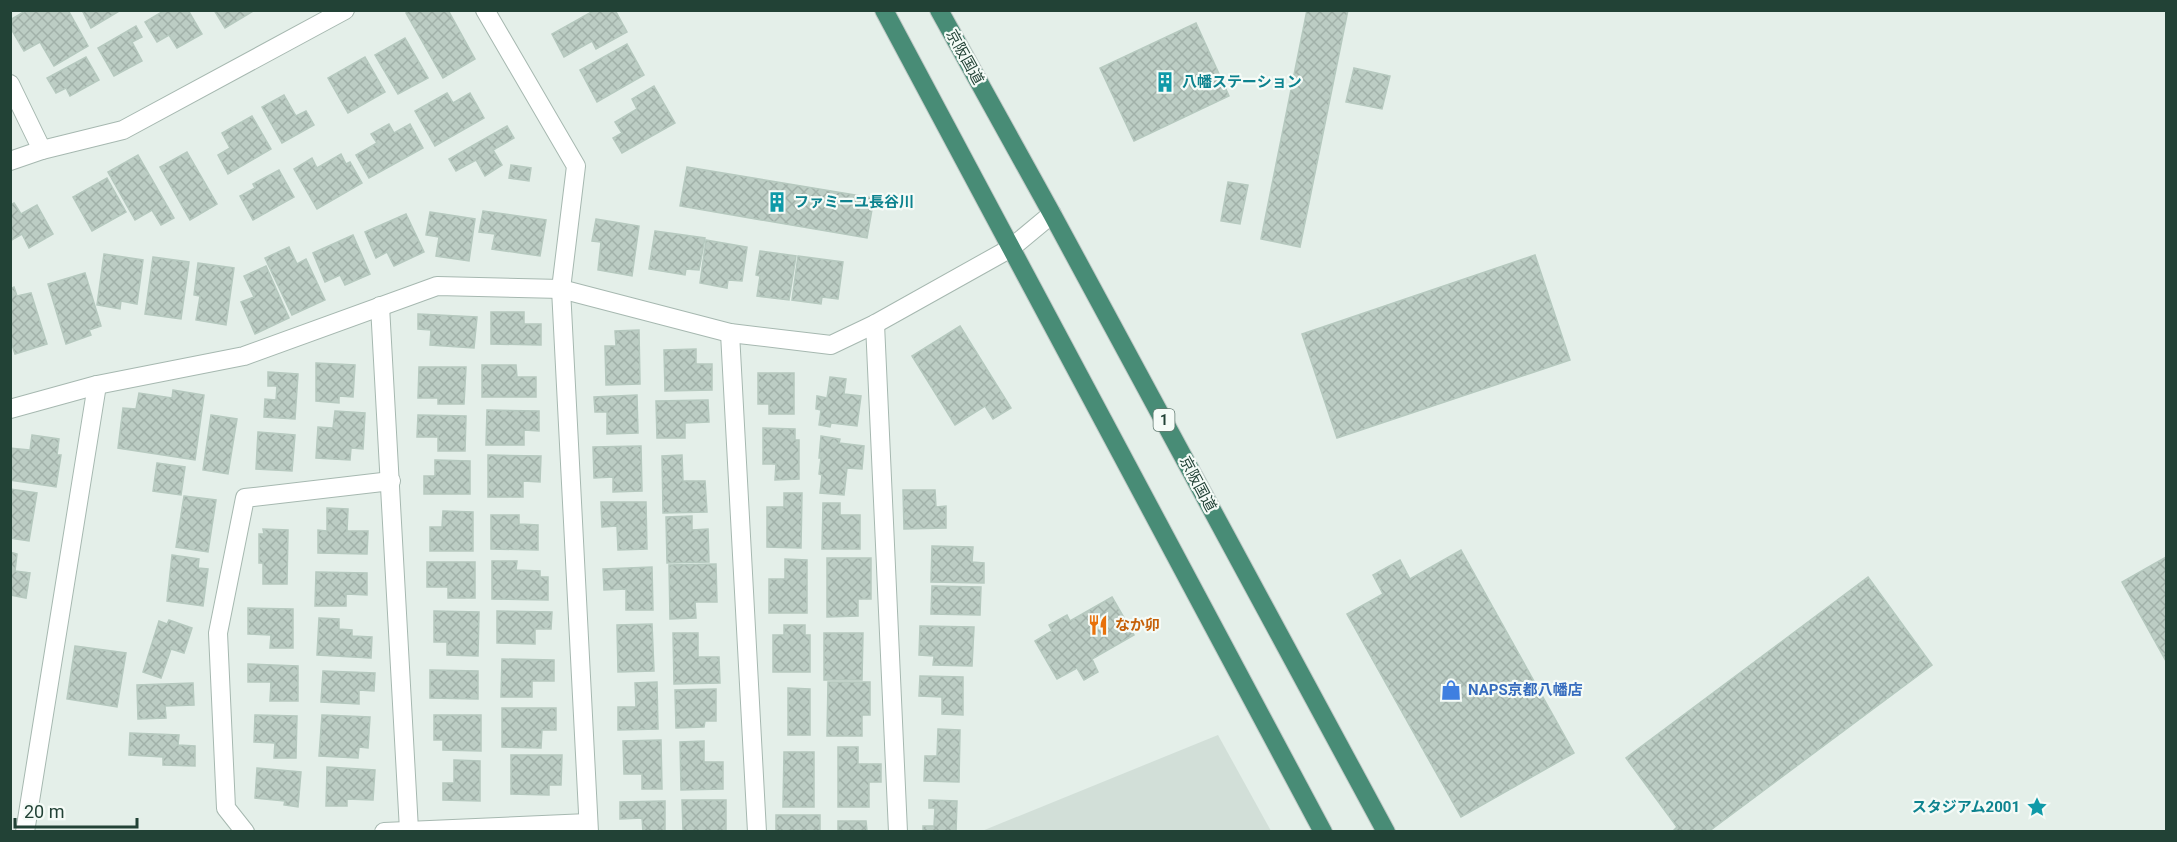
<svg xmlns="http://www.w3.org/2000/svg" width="2177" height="842" viewBox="0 0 2177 842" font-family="Roboto,'Noto Sans JP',sans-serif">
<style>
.built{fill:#d2dfd8}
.building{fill:url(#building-cross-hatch);stroke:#b6c9bf;stroke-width:1.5}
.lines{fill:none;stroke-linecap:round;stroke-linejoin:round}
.minor-casing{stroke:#a6b8b0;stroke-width:20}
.trunk-casing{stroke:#c1cac7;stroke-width:20}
.minor{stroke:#fff;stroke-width:18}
.trunk{stroke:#488c76;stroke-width:18}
.labels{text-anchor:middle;stroke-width:4.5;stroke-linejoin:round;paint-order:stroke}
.shield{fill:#f5fbf7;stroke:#617a70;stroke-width:1.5}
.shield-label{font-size:14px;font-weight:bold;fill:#224236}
.street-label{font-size:15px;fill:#224236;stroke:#f5fbf7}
.culture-label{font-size:15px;font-weight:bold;fill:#0d838f;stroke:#f5fbf7;text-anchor:start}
.food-label{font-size:15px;font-weight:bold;fill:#c56008;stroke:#f5fbf7;text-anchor:start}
.shop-label{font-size:15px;font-weight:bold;fill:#366cbe;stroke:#f5fbf7;text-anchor:start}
</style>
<defs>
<pattern id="building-cross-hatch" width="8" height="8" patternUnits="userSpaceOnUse" patternTransform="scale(1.5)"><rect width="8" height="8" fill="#bccdc4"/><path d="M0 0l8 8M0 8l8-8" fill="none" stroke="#a1b1a9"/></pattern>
</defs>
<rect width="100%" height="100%" fill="#e4efe9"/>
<!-- built -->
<path class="built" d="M1218,735L1271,831H982Z"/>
<!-- building -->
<g class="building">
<path d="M27,10H68L88,46L54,66L40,42L24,51L10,27V20Z"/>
<path d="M82,10H121L91,28Z"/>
<path d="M165,10H188L202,34L177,48L169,35L157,42L145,22Z"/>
<path d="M214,10H255L225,28Z"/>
<path d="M410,10H448L475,59L443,78L406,13Z"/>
<path d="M595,10H615L627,32L596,49L592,41L564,57L552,34Z"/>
<path d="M1307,10H1348L1300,247L1261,239Z"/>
<path d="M1196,23L1229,96L1134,141L1100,68Z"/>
<path d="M136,26L142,37L132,42L142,61L114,76L98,48Z"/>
<path d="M405,38L428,78L398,94L375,55Z"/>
<path d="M627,44L644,75L597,102L580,70Z"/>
<path d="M86,57L99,80L70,96L66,88L56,93L47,78Z"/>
<path d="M365,57L385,92L348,113L328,78Z"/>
<path d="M1354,68L1390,76L1382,109L1346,102Z"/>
<path d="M654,86L675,123L622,153L613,138L622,133L615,122L637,109L632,99Z"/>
<path d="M447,93L453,103L470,93L484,118L435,146L415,111Z"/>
<path d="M284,95L296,116L306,111L314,125L282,143L262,107Z"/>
<path d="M252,116L271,149L228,174L218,155L230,148L222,133Z"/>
<path d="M389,124L394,133L410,124L423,148L369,178L356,155L377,143L371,134Z"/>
<path d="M507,126L514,138L493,150L502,165L485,176L476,160L456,171L449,159Z"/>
<path d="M187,152L217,204L190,220L160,167Z"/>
<path d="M341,154L346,164L350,162L362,183L317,209L294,169L312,158L317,168Z"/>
<path d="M138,155L174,218L161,225L152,210L135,220L108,172Z"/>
<path d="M511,165L531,168L529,181L509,178Z"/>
<path d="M687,167L874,198L867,238L680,206Z"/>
<path d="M279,170L294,197L253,220L240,196L255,188L253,184Z"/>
<path d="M107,178L126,212L92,231L73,197Z"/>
<path d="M1228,182L1248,185L1240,224L1221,221Z"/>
<path d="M14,203L21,214L37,205L53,234L29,248L22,234L10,241V205Z"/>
<path d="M483,211L546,220L540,256L492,249L495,234L479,232Z"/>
<path d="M430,212L475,219L469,261L436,256L439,237L426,235Z"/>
<path d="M406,214L424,252L394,266L387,252L376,258L365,232Z"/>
<path d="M596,219L639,226L632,276L598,270L601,242L592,241Z"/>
<path d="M655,231L705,238L699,270L686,269L685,275L649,269Z"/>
<path d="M353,235L370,274L345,285L340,275L325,282L313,253Z"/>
<path d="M706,240L747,247L742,281L728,280L727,288L700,283Z"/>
<path d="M289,247L297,264L306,259L325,300L292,315L265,258Z"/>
<path d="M760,251L796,256L789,300L757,296L760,276L756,275Z"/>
<path d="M104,254L143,260L137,304L121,301L120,309L97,305Z"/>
<path d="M1535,255L1570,360L1337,438L1302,334Z"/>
<path d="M798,256L843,262L838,299L822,297L821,304L792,300Z"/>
<path d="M153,257L189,262L181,319L145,314Z"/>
<path d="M198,263L234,268L226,325L196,320L200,296L194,295Z"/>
<path d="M266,266L289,318L255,334L241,302L254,297L244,276Z"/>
<path d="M85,273L101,326L89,330L91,335L66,344L48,284Z"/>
<path d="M14,287L17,296L31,293L47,344L15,354L10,339V289Z"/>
<path d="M491,312H524V324H541V345L491,344Z"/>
<path d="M418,314L477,317L474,348L430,345L431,330L418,329Z"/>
<path d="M960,326L1011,408L993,419L985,406L955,425L912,356Z"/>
<path d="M639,330L640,384L606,385L605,346H616L615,331Z"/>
<path d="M696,349V364H712V390L665,391L664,350Z"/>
<path d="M316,363L355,365L353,397L339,396V403L316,401Z"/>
<path d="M482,365H516L517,377H536V397H482Z"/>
<path d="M419,367H466L464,404H438V398H418Z"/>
<path d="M268,372L298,374L295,419L264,417L265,399L276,400L277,386H268Z"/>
<path d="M758,373H794V414H769V404H758Z"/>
<path d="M830,377L846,379L844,394L861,396L857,426L831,423L830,427L819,425L821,410L816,409L817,396L827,398Z"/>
<path d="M173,390L204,395L195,460L118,448L123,408L136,409L139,393L172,398Z"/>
<path d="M637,395L638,433L607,434V412H595L594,397Z"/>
<path d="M708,400L709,422L685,423V438H657L656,401Z"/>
<path d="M487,410L539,411V431L524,430V445H486Z"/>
<path d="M335,411L365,413L363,449L351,448L350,460L316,458L318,427L333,428Z"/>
<path d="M211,415L237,419L228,474L203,470Z"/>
<path d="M418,415L466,416L465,451H438V437H417Z"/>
<path d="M763,428L795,429V440H799V479L775,480L776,464H763Z"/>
<path d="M258,432L295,435L292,471L256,469Z"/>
<path d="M32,435L59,439L57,455H61L56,487L10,480V448L30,450Z"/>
<path d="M821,436L840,439L839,443L864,446L862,469L847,468L844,495L820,493L822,475L819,474L821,458H819Z"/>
<path d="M641,446L642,491L613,492V477L594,478L593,447Z"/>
<path d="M488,455L541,456L540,482L523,481V497H488Z"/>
<path d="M682,455L683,481H705L707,512L663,513L662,456Z"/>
<path d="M435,460L470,461V494H424V476H435Z"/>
<path d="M157,463L185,467L181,495L153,491Z"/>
<path d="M10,489L37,493L29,541L10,538Z"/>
<path d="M903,490H935L936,507L946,506V528L904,529Z"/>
<path d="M784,493H802L801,548L767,547V507H784Z"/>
<path d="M184,496L216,500L208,552L176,547Z"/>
<path d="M601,502H646L647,549L618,550L617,526L602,527Z"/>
<path d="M823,503H840V515H860V549H822Z"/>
<path d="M327,508L348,509L347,531H368L367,554L318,553V530L327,531Z"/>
<path d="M443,511L473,512V551H430V527H442Z"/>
<path d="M491,515H519V524L538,525V550L491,549Z"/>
<path d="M692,516V530L708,529L709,562L667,563L666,517Z"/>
<path d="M263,529L288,530L287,584H263V563H259V534H264Z"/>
<path d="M932,546L973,547L972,562L984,563V583L931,582Z"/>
<path d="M1461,550L1574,753L1461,817L1347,614L1383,594L1373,575L1400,560L1410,579Z"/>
<path d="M10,552L17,554L15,571L30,573L26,598L10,595Z"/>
<path d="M172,555L199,559L198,568L208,569L203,606L167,601Z"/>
<path d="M2166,557V661L2122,582Z"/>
<path d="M827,558H871V599H858V616L827,617Z"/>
<path d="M785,559L807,560V613H769V579H785Z"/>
<path d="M492,561H517L516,570L540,571V577H548V600L492,599Z"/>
<path d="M427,562H475V598H448V587H427Z"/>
<path d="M716,564L717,602H695L696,618L670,619L669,565Z"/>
<path d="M652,567L653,610H626V589L604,590L603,569Z"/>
<path d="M316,572L367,573V595L346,594V606H315Z"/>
<path d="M1868,577L1932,665L1708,832H1672L1677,827L1626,758Z"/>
<path d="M932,586L981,587L980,615L931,614Z"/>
<path d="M1112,597L1134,635L1092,659L1098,672L1084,680L1077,668L1057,679L1035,641L1052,631L1049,625L1067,615L1070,621Z"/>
<path d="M248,608L293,609V648H270L271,635L248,634Z"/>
<path d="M434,611L479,612L478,656L447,655V642H434Z"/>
<path d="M497,611L552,612L551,629H535V644L497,643Z"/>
<path d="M319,618L339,619V629L352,630V636L372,637L371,658L317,655Z"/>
<path d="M169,620L192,628L184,653L171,649L161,678L143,672L159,621L167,624Z"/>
<path d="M652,624L654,671L618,672L617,625Z"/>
<path d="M784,625H805V635H810V672H773V635H784Z"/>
<path d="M920,626L974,627L972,666L933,665L934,656L919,655Z"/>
<path d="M673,633H698V657H719L720,683L674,684Z"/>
<path d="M824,633H863L862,680H824Z"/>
<path d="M75,646L126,653L117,707L67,699Z"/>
<path d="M502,659L554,660V681H532V697H501Z"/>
<path d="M248,664L298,666V701H270L271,682H248Z"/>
<path d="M430,670L478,671V699L430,698Z"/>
<path d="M323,671L375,673L374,691L359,690V704L321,702Z"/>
<path d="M920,676L963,677V715L942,714V697L919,696Z"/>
<path d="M657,682L658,729L618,730V707H636L635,683Z"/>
<path d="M828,682H870V715H862V736H827Z"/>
<path d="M193,683L194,705L165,706L166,718L138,719L137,685Z"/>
<path d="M788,688L810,689V735H788Z"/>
<path d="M716,689V721H705L704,727L676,728L675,690Z"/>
<path d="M502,708H556V730H542L541,748L502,747Z"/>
<path d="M255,715L297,716L296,758H274L275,743L254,742Z"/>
<path d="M322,715L370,717L368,748L359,747L358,758L319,756Z"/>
<path d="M434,715H481V751L443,750V740H434Z"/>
<path d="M938,729L960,730L959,782L924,781L925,756H937Z"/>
<path d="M130,733L179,735L178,745L195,746V766L163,765V757L129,755Z"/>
<path d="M661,740L662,789H642V774H624L623,741Z"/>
<path d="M704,741V762H723V789L681,790L680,742Z"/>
<path d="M838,747H858V764H881V782H869V807H838Z"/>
<path d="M784,752H814V807H783Z"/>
<path d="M511,755H562L561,785H549V795L511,794Z"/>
<path d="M454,760L480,761V801L443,800V783H454Z"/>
<path d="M327,767L375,770L373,800L347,799V806H326Z"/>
<path d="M257,768L301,772L298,807L284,805L285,801L255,798Z"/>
<path d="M682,800H726V831L683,832Z"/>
<path d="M929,800L957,801L956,832H923V826H934L935,808H929Z"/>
<path d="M665,801V832H643L642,818L620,819V802Z"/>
<rect x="776" y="815" width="44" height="17"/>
<path d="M838,821H866L867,831L871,832H838Z"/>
</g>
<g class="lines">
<!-- minor casing -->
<g class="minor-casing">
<g id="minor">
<path d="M485,10L576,166L561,289L589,832"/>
<path d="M10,84L42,150"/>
<path d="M10,161L42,150L123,130L345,10"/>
<path d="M380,306L409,830"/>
<path d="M875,324L898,832"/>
<path d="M730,333L757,832"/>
<path d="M10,409L97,385L244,356L437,286L561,289L730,333L831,345L875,324L1011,248L1052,214"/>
<path d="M25,832L97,385"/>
<path d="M245,832L226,808L218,633L245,498L391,481"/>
<path d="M384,832L588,823"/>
</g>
</g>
<!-- trunk casing -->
<g class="trunk-casing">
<g id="trunk">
<path d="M884,10L1323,832"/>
<path d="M939,10L1052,214L1386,832"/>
</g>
</g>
<!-- minor -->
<use href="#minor" class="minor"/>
<!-- trunk -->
<use href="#trunk" class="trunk"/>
</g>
<!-- icons -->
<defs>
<g id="building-bare" transform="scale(1.62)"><path d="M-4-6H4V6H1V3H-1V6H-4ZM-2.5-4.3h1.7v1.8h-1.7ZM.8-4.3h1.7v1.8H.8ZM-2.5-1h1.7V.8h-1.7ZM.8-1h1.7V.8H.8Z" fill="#0f9aa8" stroke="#f5fbf7" stroke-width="2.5" paint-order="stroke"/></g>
<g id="restaurant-bare" transform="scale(1.62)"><path d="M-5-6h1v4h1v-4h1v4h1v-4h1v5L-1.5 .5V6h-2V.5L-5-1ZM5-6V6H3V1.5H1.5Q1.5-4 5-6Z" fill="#e8710a" stroke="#f5fbf7" stroke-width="2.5" paint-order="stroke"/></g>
<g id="shop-bare" transform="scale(1.62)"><path d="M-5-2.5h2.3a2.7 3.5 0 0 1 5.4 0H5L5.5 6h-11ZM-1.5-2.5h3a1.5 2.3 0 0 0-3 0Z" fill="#3f7fe0" stroke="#f5fbf7" stroke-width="2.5" paint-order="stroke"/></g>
<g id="sight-bare" transform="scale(1.62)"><path d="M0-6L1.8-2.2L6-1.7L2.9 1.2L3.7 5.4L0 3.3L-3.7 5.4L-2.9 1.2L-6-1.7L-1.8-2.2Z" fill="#0f9aa8" stroke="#f5fbf7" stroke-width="2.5" paint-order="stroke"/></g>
</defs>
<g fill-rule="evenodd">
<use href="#building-bare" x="1165" y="82"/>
<use href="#building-bare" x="777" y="202"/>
<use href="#restaurant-bare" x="1098" y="625"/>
<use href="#shop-bare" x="1451" y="690"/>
<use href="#sight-bare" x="2037" y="807"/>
</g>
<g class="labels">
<!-- shield labels -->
<rect class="shield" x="1153.5" y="409" width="21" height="22" rx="4.5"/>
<g class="shield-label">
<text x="1164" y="425">1</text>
</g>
<!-- street labels -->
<g class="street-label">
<text transform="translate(965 57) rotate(61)" y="5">京阪国道</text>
<text transform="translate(1198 484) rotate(62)" y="5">京阪国道</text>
</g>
<!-- culture labels -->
<g class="culture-label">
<text x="1182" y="87">八幡ステーション</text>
<text x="794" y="207">ファミーユ長谷川</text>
<text x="2020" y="812" text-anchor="end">スタジアム2001</text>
</g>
<!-- food labels -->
<g class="food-label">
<text x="1115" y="630">なか卯</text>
</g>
<!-- shop labels -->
<g class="shop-label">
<text x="1468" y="695">NAPS京都八幡店</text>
</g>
</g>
<!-- border -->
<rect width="2177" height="842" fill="none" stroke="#224236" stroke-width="24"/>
<!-- scale -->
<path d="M15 818v9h122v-9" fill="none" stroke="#224236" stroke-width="3"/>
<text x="24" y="818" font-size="18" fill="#224236" stroke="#f5fbf7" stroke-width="4.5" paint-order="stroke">20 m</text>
</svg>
